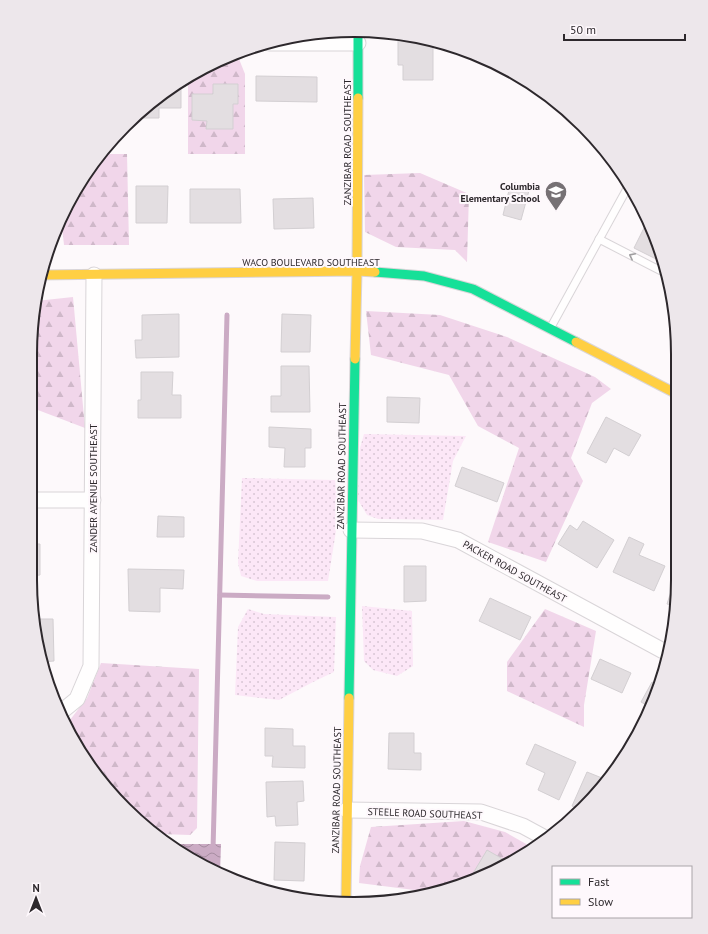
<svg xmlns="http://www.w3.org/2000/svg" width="708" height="934" viewBox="0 0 708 934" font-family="'PT Sans',sans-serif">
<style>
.grass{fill:url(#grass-dots)}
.forest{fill:url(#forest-firs)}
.water{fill:url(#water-waves)}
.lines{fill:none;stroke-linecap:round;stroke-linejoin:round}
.stream{stroke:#cbabc4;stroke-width:5}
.building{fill:#e3dee1;stroke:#d3cfd2}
.lane-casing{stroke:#d9d5d8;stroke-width:9}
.street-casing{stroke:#d9d5d8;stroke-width:17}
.fast-casing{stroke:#d9d5d8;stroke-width:11}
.slow-casing{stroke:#d9d5d8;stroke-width:11}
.lane{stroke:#fffefe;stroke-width:7}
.street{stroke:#fffefe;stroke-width:15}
.fast{stroke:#16e098;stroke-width:9}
.slow{stroke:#ffcf43;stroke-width:9}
.oneway{stroke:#a09ea0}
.labels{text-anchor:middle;stroke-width:4;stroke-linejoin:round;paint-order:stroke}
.street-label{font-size:10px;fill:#2d282c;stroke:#fef8fc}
.poi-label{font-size:10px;font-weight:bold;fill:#2d282c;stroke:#fef8fc;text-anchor:end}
.rim{fill:none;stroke:#2d282c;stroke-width:2}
</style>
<defs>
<pattern id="grass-dots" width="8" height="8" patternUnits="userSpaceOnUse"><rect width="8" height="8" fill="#fce7f7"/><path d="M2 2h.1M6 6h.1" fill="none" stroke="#d8c6d4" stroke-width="1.8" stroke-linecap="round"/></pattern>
<pattern id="forest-firs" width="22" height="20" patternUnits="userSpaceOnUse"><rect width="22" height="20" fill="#f1d6ea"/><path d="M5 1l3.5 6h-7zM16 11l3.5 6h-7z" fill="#cfb8c9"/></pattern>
<pattern id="water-waves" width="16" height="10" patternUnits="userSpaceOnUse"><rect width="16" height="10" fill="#cbabc4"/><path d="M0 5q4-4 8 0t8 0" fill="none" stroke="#a58b9f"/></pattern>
</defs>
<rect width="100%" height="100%" fill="#fdf9fb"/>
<!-- grass -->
<g class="grass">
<path d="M364,434L466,436L453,461L443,520L378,519L367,515L358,500L360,448Z"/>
<path d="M242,478L335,480L339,512L328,581H257L241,576L238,563Z"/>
<path d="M362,606L412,611L413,666L397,676L373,670L364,661Z"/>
<path d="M248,609L264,614L336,617L334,672L313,682L279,700L235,695L238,627Z"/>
</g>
<!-- forest -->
<g class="forest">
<path d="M237,54L245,74V154H188V77L229,55Z"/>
<path d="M100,154H127L129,245H64L61,217L63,211L97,157Z"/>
<path d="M420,173L469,194L467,262L455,250L396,247L365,232L364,175Z"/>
<path d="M73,297L85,428L30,407L31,333L36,301Z"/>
<path d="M366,311L440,315L507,337L595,377L611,389L592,403L571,458L583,481L546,562L488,542L519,448L478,426L449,375L371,355Z"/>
<path d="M545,609L596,631L584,705V727L507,691V662Z"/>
<path d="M101,663L199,669L197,828L190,835L160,834L125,809L74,742L66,725L87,698Z"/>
<path d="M464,821L505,832L535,849L458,887L430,892L359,883L360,866L371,827Z"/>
</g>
<!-- water -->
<path class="water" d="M174,844H221L220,874L210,870Z"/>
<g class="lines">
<!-- stream -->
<g class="stream">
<path d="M220,595L328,597"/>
<path d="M213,850L227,315"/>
</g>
</g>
<!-- building -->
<g class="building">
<path d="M398,34L417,36L433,41V80H403V65H398Z"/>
<path d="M256,76L317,77V102L256,101Z"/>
<path d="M213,84H238V104H233V129H206L207,121L192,120V94H213Z"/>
<path d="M173,86H181V108H159V118H138Z"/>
<path d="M511,182L530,187L521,220L503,215Z"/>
<path d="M136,186H168L167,223H136Z"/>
<path d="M190,189H240L241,223H190Z"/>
<path d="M313,198L314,228L274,229L273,199Z"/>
<path d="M62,214V228H57Z"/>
<path d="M648,220L653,230L662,262L634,248Z"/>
<path d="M179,314V357L136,358L135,340H142V315Z"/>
<path d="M282,314L311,315L310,352H281Z"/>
<path d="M281,366H309L310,412H271V396H281Z"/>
<path d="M141,372H173L172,395H181V418H138V400H141Z"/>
<path d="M387,397L420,398L419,423L387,422Z"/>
<path d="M606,417L641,435L629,456L614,448L606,463L587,453Z"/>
<path d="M269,427L311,429V448H305V467H284L285,448L269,447Z"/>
<path d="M462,467L504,483L497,502L455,486Z"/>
<path d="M158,516L184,517V537H157Z"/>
<path d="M583,521L614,540L597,568L558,544L570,525L577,530Z"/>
<path d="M629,537L644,544L639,555L665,566L654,591L613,572Z"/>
<path d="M30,544H40V575L30,576Z"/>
<path d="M404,566H426V601L404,602Z"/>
<path d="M128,569L184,570L183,589L160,588V612L129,611Z"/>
<path d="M675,579V606L667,604Z"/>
<path d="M490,598L531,617L520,640L479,621Z"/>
<path d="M35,619H53L54,661L41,662Z"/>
<path d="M600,659L631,673L622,693L591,679Z"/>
<path d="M652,682L658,685L653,704L648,714H647L650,707L641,702Z"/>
<path d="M265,728L293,729V746H305V768L272,767L273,756H265Z"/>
<path d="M389,733H414V753H421V770L388,769Z"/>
<path d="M535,744L576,762L559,800L538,790L545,773L526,764Z"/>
<path d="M587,772L607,780L582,810L572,806Z"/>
<path d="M303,781L304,801L297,802L298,825L276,826L275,816L267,817L266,782Z"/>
<path d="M275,842L305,843L304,881L274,880Z"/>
<path d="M487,850L508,862L471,881L469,880Z"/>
</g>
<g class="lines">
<!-- lane casing -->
<g class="lane-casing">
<g id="lane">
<path d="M599,239L665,273"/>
<path d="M551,327L629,185"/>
</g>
</g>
<!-- street casing -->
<g class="street-casing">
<g id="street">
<path d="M269,43H358"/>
<path d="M30,500H93"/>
<path d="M351,530L422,531L458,540L667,653"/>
<path d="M61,712L77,699L91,666L94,275"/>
<path d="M347,810L481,812L523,826L547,839"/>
</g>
</g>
<!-- fast casing -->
<g class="fast-casing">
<g id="fast">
<path d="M358,98V30"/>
<path d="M375,272L424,276L473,289L576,342"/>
<path d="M349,698L355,359"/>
</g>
</g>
<!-- slow casing -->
<g class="slow-casing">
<g id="slow">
<path d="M40,275L357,271L375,272"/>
<path d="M576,342L675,393"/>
<path d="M355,359L357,271L358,98"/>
<path d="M346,901L349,698"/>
</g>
</g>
<!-- lane -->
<use href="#lane" class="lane"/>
<!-- street -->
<use href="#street" class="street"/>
<!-- fast -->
<use href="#fast" class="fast"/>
<!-- slow -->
<use href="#slow" class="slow"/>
</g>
<!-- one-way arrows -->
<defs><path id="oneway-chevron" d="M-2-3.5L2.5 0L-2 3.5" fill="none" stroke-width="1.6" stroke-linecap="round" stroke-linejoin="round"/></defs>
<use class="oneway" href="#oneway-chevron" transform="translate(632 256) rotate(-153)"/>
<!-- icons -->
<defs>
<g id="school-pin" transform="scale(1.15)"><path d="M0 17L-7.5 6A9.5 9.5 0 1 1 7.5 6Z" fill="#767174" stroke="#fef8fc"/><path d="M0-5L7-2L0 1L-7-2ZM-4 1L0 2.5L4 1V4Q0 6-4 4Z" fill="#fff"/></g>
</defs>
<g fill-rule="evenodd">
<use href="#school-pin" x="556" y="192"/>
</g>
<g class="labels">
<!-- street labels -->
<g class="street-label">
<text transform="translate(347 142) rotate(-90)" y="4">ZANZIBAR ROAD SOUTHEAST</text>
<text x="311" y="266">WACO BOULEVARD SOUTHEAST</text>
<text transform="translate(341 466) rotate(-89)" y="4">ZANZIBAR ROAD SOUTHEAST</text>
<text transform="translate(93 488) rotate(-90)" y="4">ZANDER AVENUE SOUTHEAST</text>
<text transform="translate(515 571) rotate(29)" y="4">PACKER ROAD SOUTHEAST</text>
<text transform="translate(336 790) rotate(-89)" y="4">ZANZIBAR ROAD SOUTHEAST</text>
<text transform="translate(425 813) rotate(2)" y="4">STEELE ROAD SOUTHEAST</text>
</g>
<!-- poi labels -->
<g class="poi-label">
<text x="540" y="190">Columbia<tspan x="540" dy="12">Elementary School</tspan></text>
</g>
</g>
<!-- crop -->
<path d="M0 0H708V934H0ZM354 37H354A317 317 0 0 1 671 354V580A317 317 0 0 1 354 897H354A317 317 0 0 1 37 580V354A317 317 0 0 1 354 37Z" fill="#ede7eb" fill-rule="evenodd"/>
<path class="rim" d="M354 37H354A317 317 0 0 1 671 354V580A317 317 0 0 1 354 897H354A317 317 0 0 1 37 580V354A317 317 0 0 1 354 37Z"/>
<!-- legend -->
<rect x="552" y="866" width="140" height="52" fill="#fef8fc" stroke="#aaa5a9"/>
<rect x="560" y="879" width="20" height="6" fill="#16e098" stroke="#aaa5a9"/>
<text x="588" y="886" font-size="12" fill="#2d282c">Fast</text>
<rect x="560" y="899" width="20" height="6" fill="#ffcf43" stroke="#aaa5a9"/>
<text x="588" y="906" font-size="12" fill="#2d282c">Slow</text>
<!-- north arrow -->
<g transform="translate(36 898)" stroke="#fef8fc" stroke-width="3" paint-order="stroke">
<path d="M0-3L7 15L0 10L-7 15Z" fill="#2d282c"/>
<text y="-6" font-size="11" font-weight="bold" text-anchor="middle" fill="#2d282c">N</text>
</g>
<!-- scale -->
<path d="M564 34v6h121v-6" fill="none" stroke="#2d282c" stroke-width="2"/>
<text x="570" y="34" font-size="12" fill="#2d282c" stroke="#fef8fc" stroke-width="3" paint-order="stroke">50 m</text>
</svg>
